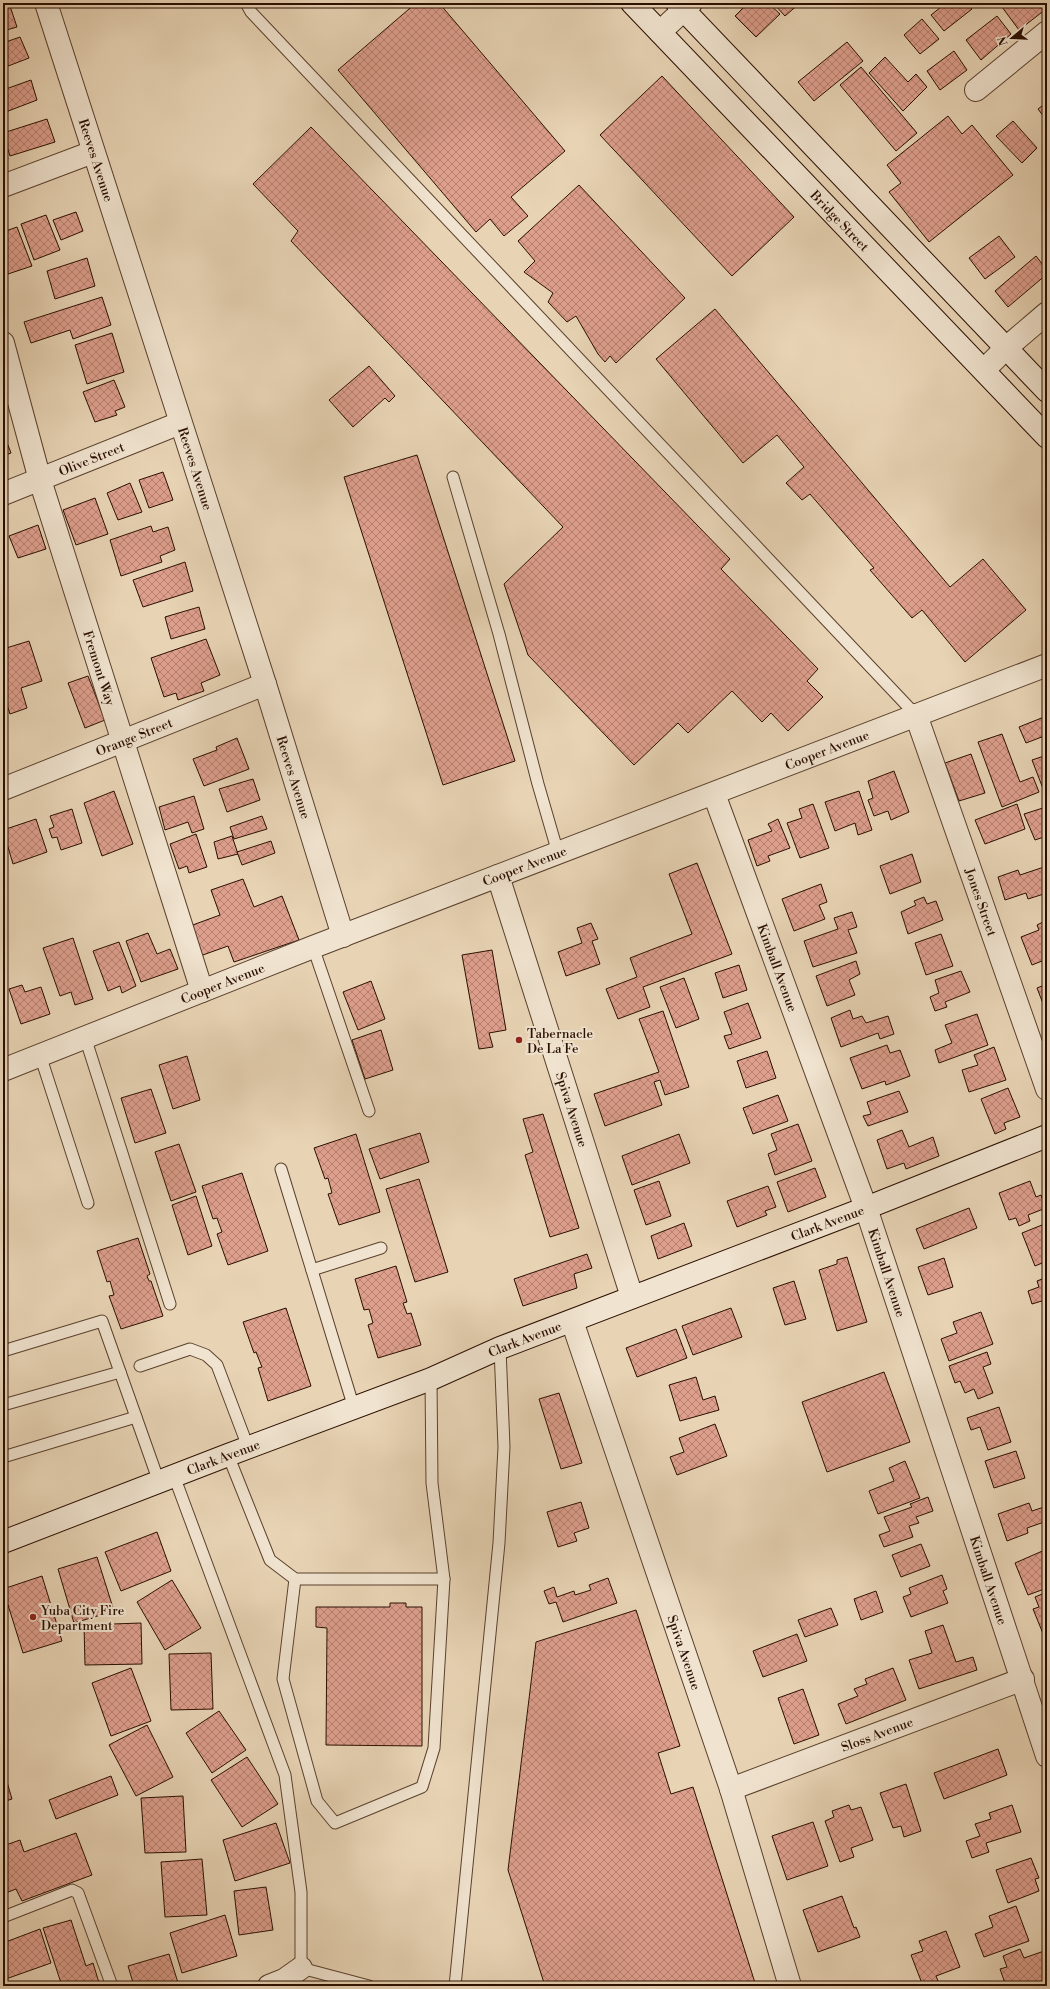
<svg xmlns="http://www.w3.org/2000/svg" width="1050" height="1989" viewBox="0 0 1050 1989" font-family="'Libre Bodoni',serif">
<style>
.building{fill:url(#building-cross-hatch);stroke:#2a0e00}
.lines{fill:none;stroke-linecap:round;stroke-linejoin:round}
.lane-casing{stroke:#5a402d;stroke-width:13}
.street-casing{stroke:#5a402d;stroke-width:24}
.secondary-casing{stroke:#2a0e00;stroke-width:24}
.lane{stroke:#f0e3cf;stroke-width:11}
.street{stroke:#f0e3cf;stroke-width:22}
.secondary{stroke:#f0e3cf;stroke-width:22}
.poi-dot{fill:#8f2418;stroke:#f0e3cf;stroke-width:1.5}
.labels{text-anchor:middle;stroke-width:4;stroke-linejoin:round;paint-order:stroke}
.street-label{font-size:13px;fill:#2a0e00;stroke:#f0e3cf}
.poi-label{font-size:13px;fill:#2a0e00;stroke:#f0e3cf;text-anchor:start}
</style>
<defs>
<pattern id="building-cross-hatch" width="8" height="8" patternUnits="userSpaceOnUse"><rect width="8" height="8" fill="#de9f8d"/><path d="M0 0l8 8M0 8l8-8" fill="none" stroke="#b48071"/></pattern>
</defs>
<rect width="100%" height="100%" fill="#e8d4b5"/>
<filter id="stains"><feTurbulence type="fractalNoise" baseFrequency=".005" numOctaves="4"/><feColorMatrix values="0 0 0 0 .2 0 0 0 0 .09 0 0 0 0 .02 0 0 0 .5 -.17"/></filter>
<radialGradient id="worn" r=".72"><stop offset=".6" stop-color="#630" stop-opacity="0"/><stop offset="1" stop-color="#630" stop-opacity=".3"/></radialGradient>
<!-- building -->
<g class="building">
<path d="M3,3H9L17,27L3,31Z"/>
<path d="M416,3H439L565,151L511,197L528,216L504,236L490,219L476,232L338,70Z"/>
<path d="M748,3H768L780,14L756,37L735,16Z"/>
<path d="M773,3H800L785,16Z"/>
<path d="M946,3H967L972,9L944,31L931,15Z"/>
<path d="M1006,3H1041L1046,9L1019,30L1002,7Z"/>
<path d="M997,16L1011,34L981,60L966,40Z"/>
<path d="M922,19L939,39L920,54L904,35Z"/>
<path d="M20,37L29,58L3,68V43Z"/>
<path d="M847,42L863,61L814,101L798,82Z"/>
<path d="M954,51L967,70L940,90L927,71Z"/>
<path d="M885,57L908,82L916,74L927,87L903,111L869,73Z"/>
<path d="M861,67L917,133L896,151L840,85Z"/>
<path d="M662,76L794,217L732,276L600,135Z"/>
<path d="M31,80L37,100L3,113V90Z"/>
<path d="M1047,102V121L1038,109Z"/>
<path d="M948,116L962,134L972,125L1013,175L929,242L889,192L901,183L887,165Z"/>
<path d="M47,119L55,142L10,156L3,133Z"/>
<path d="M1013,121L1037,148L1022,163L996,136Z"/>
<path d="M311,127L730,559L721,569L818,669L807,681L823,697L788,731L771,713L762,722L732,691L688,733L678,723L634,765L528,655L504,584L563,527L291,241L298,231L253,184Z"/>
<path d="M3,146L8,159L3,162Z"/>
<path d="M579,185L685,298L616,363L610,356L605,362L598,354L576,316L567,322L548,302L553,293L524,272L535,261L518,241Z"/>
<path d="M76,212L83,231L61,240L53,220Z"/>
<path d="M46,215L60,250L34,260L21,224Z"/>
<path d="M17,227L32,266L5,275L3,269V232Z"/>
<path d="M999,236L1015,257L985,279L969,258Z"/>
<path d="M1036,256L1047,270V274L1008,307L995,291Z"/>
<path d="M87,258L95,286L55,299L47,271Z"/>
<path d="M102,297L111,325L73,339L70,330L31,343L24,322Z"/>
<path d="M715,309L950,587L983,559L1026,610L965,662L922,610L912,618L870,570L874,568L810,494L802,500L786,483L804,467L777,435L743,463L656,359Z"/>
<path d="M112,333L124,372L87,384L75,345Z"/>
<path d="M369,366L395,396L389,402L385,398L353,427L329,400Z"/>
<path d="M114,380L125,407L115,411L117,415L95,422L83,392Z"/>
<path d="M3,432L11,453L3,456Z"/>
<path d="M417,455L515,761L443,785L344,477Z"/>
<path d="M163,472L173,500L149,508L139,480Z"/>
<path d="M130,483L142,512L118,520L107,493Z"/>
<path d="M95,498L108,534L76,545L63,510Z"/>
<path d="M38,525L46,549L18,558L9,536Z"/>
<path d="M151,526L153,532L168,527L175,550L160,556L162,562L121,576L110,540Z"/>
<path d="M185,562L193,591L143,607L133,580Z"/>
<path d="M199,607L205,629L171,639L165,617Z"/>
<path d="M206,639L220,675L201,683L204,691L178,700L176,693L164,697L151,658Z"/>
<path d="M29,641L42,681L21,688L27,708L10,714L3,692V649Z"/>
<path d="M88,676L105,720L85,728L68,683Z"/>
<path d="M1044,717L1047,723V735L1026,743L1019,727Z"/>
<path d="M1002,734L1020,782L1033,777L1039,792L1002,807L978,742Z"/>
<path d="M237,738L249,769L204,786L193,759L217,750L216,747Z"/>
<path d="M971,754L985,793L959,801L945,763Z"/>
<path d="M1047,755V799L1032,760Z"/>
<path d="M894,771L909,812L891,820L888,811L874,816L868,800L873,798L868,781Z"/>
<path d="M253,779L260,800L227,812L219,789Z"/>
<path d="M114,791L133,844L102,856L84,803Z"/>
<path d="M859,791L872,830L858,835L855,823L835,831L825,802Z"/>
<path d="M194,796L204,829L192,833L188,822L165,830L159,807Z"/>
<path d="M813,804L829,848L800,858L787,823L802,818L799,809Z"/>
<path d="M1017,804L1025,829L985,844L975,820Z"/>
<path d="M1046,807L1047,836L1035,840L1024,814Z"/>
<path d="M72,809L82,843L61,850L57,837L52,838L49,829L54,827L50,816Z"/>
<path d="M262,816L267,829L234,839L230,827Z"/>
<path d="M36,819L47,852L13,864L3,830Z"/>
<path d="M778,819L790,848L768,856L770,861L757,866L748,840L772,831L768,824Z"/>
<path d="M196,834L207,867L189,873L187,866L179,869L170,844Z"/>
<path d="M232,836L238,854L218,859L214,842Z"/>
<path d="M271,841L275,853L242,865L237,852Z"/>
<path d="M912,854L921,882L890,894L880,866Z"/>
<path d="M697,863L732,954L643,987L650,1007L618,1019L606,989L637,977L630,958L692,934L669,874Z"/>
<path d="M1047,866V893L1028,899L1026,893L1005,900L998,877L1018,870L1020,875Z"/>
<path d="M243,879L254,907L282,896L299,940L234,962L228,946L200,956L190,926L220,915L211,890Z"/>
<path d="M821,884L827,902L819,905L825,919L794,931L782,899Z"/>
<path d="M924,897L927,904L936,901L943,920L908,934L901,912L916,905L914,901Z"/>
<path d="M852,912L857,927L848,930L857,953L813,967L804,941L838,929L834,918Z"/>
<path d="M1047,920V959L1032,965L1021,937L1039,930L1037,925Z"/>
<path d="M591,923L598,939L592,941L600,964L566,976L558,952L582,943L577,928Z"/>
<path d="M148,933L157,954L170,949L178,969L141,982L126,941Z"/>
<path d="M941,934L953,966L926,975L915,943Z"/>
<path d="M73,938L93,999L75,1005L71,992L60,996L43,948Z"/>
<path d="M119,942L136,986L122,993L120,986L108,991L93,951Z"/>
<path d="M492,950L506,1030L489,1033L493,1047L479,1049L462,955Z"/>
<path d="M856,961L860,974L849,980L855,995L827,1006L816,976Z"/>
<path d="M739,965L747,990L723,998L715,973Z"/>
<path d="M961,971L970,992L945,1002L947,1007L935,1011L930,997L939,993L935,980Z"/>
<path d="M684,978L699,1019L676,1028L660,987Z"/>
<path d="M371,981L385,1019L358,1030L343,992Z"/>
<path d="M1047,984V1014L1037,988Z"/>
<path d="M22,985L25,992L41,987L50,1014L21,1024L9,989Z"/>
<path d="M748,1003L761,1038L729,1049L724,1036L732,1034L724,1012Z"/>
<path d="M850,1010L853,1019L862,1016L866,1023L888,1016L894,1034L880,1039L878,1033L841,1047L831,1018Z"/>
<path d="M663,1011L689,1087L665,1095L660,1080L654,1082L662,1105L605,1126L594,1094L659,1072L639,1019Z"/>
<path d="M977,1014L988,1045L939,1063L935,1050L952,1043L945,1025Z"/>
<path d="M381,1030L393,1070L365,1079L352,1040Z"/>
<path d="M887,1045L890,1053L900,1050L910,1076L886,1085L885,1081L862,1089L850,1058Z"/>
<path d="M994,1047L1006,1080L969,1092L962,1070L978,1065L974,1055Z"/>
<path d="M767,1051L776,1078L746,1088L737,1061Z"/>
<path d="M187,1056L200,1100L173,1109L159,1065Z"/>
<path d="M1008,1088L1020,1117L1004,1123L1006,1129L995,1134L981,1099Z"/>
<path d="M151,1089L166,1133L135,1143L121,1098Z"/>
<path d="M899,1091L908,1112L868,1126L863,1116L871,1114L867,1102Z"/>
<path d="M778,1095L788,1121L753,1134L743,1108Z"/>
<path d="M543,1114L579,1228L550,1237L525,1155L533,1152L523,1119Z"/>
<path d="M798,1124L812,1161L775,1175L768,1154L777,1150L771,1134Z"/>
<path d="M902,1130L909,1147L933,1137L939,1156L906,1169L904,1163L887,1169L877,1140Z"/>
<path d="M420,1133L429,1162L380,1179L369,1149Z"/>
<path d="M356,1134L380,1212L339,1225L328,1194L332,1193L328,1178L325,1179L314,1148Z"/>
<path d="M679,1134L690,1163L632,1185L622,1156Z"/>
<path d="M179,1144L196,1192L171,1201L155,1152Z"/>
<path d="M815,1168L826,1197L788,1212L777,1182Z"/>
<path d="M242,1173L268,1251L228,1265L217,1234L222,1232L217,1218L213,1219L202,1186Z"/>
<path d="M419,1179L448,1272L415,1282L386,1189Z"/>
<path d="M659,1181L671,1216L646,1225L634,1190Z"/>
<path d="M1030,1181L1036,1197L1041,1195L1046,1208L1028,1215L1030,1221L1019,1226L1016,1218L1009,1220L999,1193Z"/>
<path d="M768,1186L776,1207L765,1211L767,1215L737,1227L727,1201Z"/>
<path d="M196,1196L212,1246L188,1255L172,1205Z"/>
<path d="M969,1208L977,1228L924,1249L916,1229Z"/>
<path d="M684,1223L692,1246L658,1259L651,1236Z"/>
<path d="M1047,1223V1261L1035,1266L1022,1233Z"/>
<path d="M138,1238L150,1274L147,1276L149,1281H151L163,1316L121,1329L109,1296L114,1295L110,1281L107,1282L97,1251Z"/>
<path d="M587,1254L592,1268L574,1274L577,1288L523,1306L514,1279Z"/>
<path d="M847,1257L867,1322L837,1331L819,1270L837,1264V1260Z"/>
<path d="M944,1258L953,1287L928,1295L918,1267Z"/>
<path d="M396,1266L407,1302L403,1303L407,1314L411,1313L421,1345L378,1358L368,1325L373,1323L369,1309L364,1310L355,1279Z"/>
<path d="M1047,1277V1306L1045,1300L1032,1304L1028,1291L1039,1287L1037,1281Z"/>
<path d="M794,1281L806,1319L785,1325L773,1288Z"/>
<path d="M286,1308L311,1386L268,1401L258,1368L262,1367L256,1352L254,1353L243,1322Z"/>
<path d="M731,1308L742,1337L693,1355L682,1326Z"/>
<path d="M981,1312L993,1344L949,1361L941,1339L957,1333L953,1322Z"/>
<path d="M676,1329L687,1358L637,1377L626,1348Z"/>
<path d="M987,1352L991,1364L983,1367L993,1393L978,1399L974,1389L965,1393L960,1381L955,1383L949,1366Z"/>
<path d="M884,1372L910,1442L827,1472L802,1402Z"/>
<path d="M696,1377L703,1400L715,1396L719,1410L680,1421L669,1385Z"/>
<path d="M559,1393L582,1463L561,1469L539,1399Z"/>
<path d="M999,1407L1011,1442L988,1450L980,1427L971,1430L967,1418Z"/>
<path d="M715,1424L727,1456L677,1475L670,1457L684,1452L679,1438Z"/>
<path d="M1016,1451L1025,1478L994,1488L985,1461Z"/>
<path d="M905,1461L920,1498L878,1514L869,1491L894,1481L889,1468Z"/>
<path d="M928,1497L933,1511L916,1517L919,1523L909,1526L913,1537L884,1547L879,1535L890,1531L884,1517L912,1507L910,1504Z"/>
<path d="M581,1502L589,1528L574,1533L577,1541L558,1547L547,1512Z"/>
<path d="M1029,1503L1032,1511L1044,1507L1047,1521L1027,1528L1028,1533L1007,1541L998,1514Z"/>
<path d="M157,1532L171,1571L121,1591L105,1552Z"/>
<path d="M921,1544L930,1566L901,1577L892,1555Z"/>
<path d="M1047,1549V1569H1045L1047,1588L1028,1595L1015,1563Z"/>
<path d="M97,1557L114,1611L74,1623L58,1569Z"/>
<path d="M942,1575L947,1589L943,1591L948,1603L911,1617L903,1597L911,1594L909,1588Z"/>
<path d="M42,1576L62,1641L23,1653L3,1589Z"/>
<path d="M608,1578L617,1603L563,1622L556,1602L549,1604L544,1591L554,1587L557,1597L574,1591L575,1595L591,1590L589,1585Z"/>
<path d="M172,1580L201,1628L165,1650L137,1602Z"/>
<path d="M876,1591L883,1612L861,1620L854,1599Z"/>
<path d="M1047,1592V1640L1046,1641L1033,1609L1039,1607L1035,1597Z"/>
<path d="M390,1603H406V1607H422V1746L326,1745L327,1628L316,1627V1607H390Z"/>
<path d="M831,1608L838,1625L805,1637L798,1620Z"/>
<path d="M636,1610L680,1746L658,1753L671,1794L693,1787L756,1986H545L508,1870L536,1642Z"/>
<path d="M141,1623L142,1664L85,1665L84,1625Z"/>
<path d="M943,1625L956,1662L973,1657L977,1670L919,1689L909,1660L932,1653L925,1631Z"/>
<path d="M797,1634L807,1661L763,1677L753,1651Z"/>
<path d="M211,1653L213,1709L171,1710L169,1654Z"/>
<path d="M131,1668L151,1721L111,1736L92,1683Z"/>
<path d="M893,1668L906,1700L846,1724L838,1704L858,1696L854,1689L867,1684L865,1679Z"/>
<path d="M803,1689L819,1735L794,1744L778,1698Z"/>
<path d="M219,1711L246,1750L212,1773L186,1733Z"/>
<path d="M147,1725L173,1777L136,1796L109,1745Z"/>
<path d="M998,1749L1007,1775L944,1799L934,1773Z"/>
<path d="M247,1757L278,1804L242,1827L211,1780Z"/>
<path d="M111,1776L118,1795L56,1819L49,1800Z"/>
<path d="M7,1782L12,1799L3,1802V1783Z"/>
<path d="M906,1784L921,1831L904,1837L901,1826L893,1828L880,1793Z"/>
<path d="M183,1796L186,1852L145,1853L141,1798Z"/>
<path d="M849,1805L851,1810L861,1807L873,1840L851,1848L854,1857L840,1862L825,1821L834,1817L832,1811Z"/>
<path d="M1012,1805L1021,1832L986,1843L989,1852L972,1858L966,1841L980,1836L975,1824L991,1819L989,1813Z"/>
<path d="M813,1822L828,1866L787,1880L772,1836Z"/>
<path d="M276,1823L290,1863L235,1881L223,1840Z"/>
<path d="M76,1833L92,1875L22,1901L16,1889L3,1894V1846L20,1840L24,1852Z"/>
<path d="M1031,1858L1039,1878L1035,1879L1039,1891L1008,1903L996,1870Z"/>
<path d="M202,1859L207,1915L165,1917L161,1862Z"/>
<path d="M266,1887L273,1930L239,1935L234,1891Z"/>
<path d="M842,1896L854,1928L856,1927L860,1937L818,1952L803,1910Z"/>
<path d="M1016,1906L1029,1941L984,1957L975,1934L993,1927L989,1916Z"/>
<path d="M225,1915L237,1956L182,1973L170,1933Z"/>
<path d="M71,1920L86,1966L93,1963L100,1986H62L43,1928Z"/>
<path d="M40,1929L51,1963L3,1980V1943Z"/>
<path d="M946,1931L960,1967L936,1976L940,1986H923L911,1955L923,1951L919,1941Z"/>
<path d="M1020,1949L1024,1958L1047,1950V1979L1028,1986H1006L1000,1969L1007,1967L1003,1956Z"/>
<path d="M169,1954L179,1986H134L128,1966Z"/>
</g>
<g class="lines">
<!-- lane casing -->
<g class="lane-casing">
<g id="lane">
<path d="M246,3L251,12L916,715"/>
<path d="M453,477L499,634L538,784L558,853"/>
<path d="M313,947L369,1111"/>
<path d="M85,1037L170,1304"/>
<path d="M40,1055L88,1203"/>
<path d="M281,1169L354,1408"/>
<path d="M312,1270L381,1248"/>
<path d="M3,1351L102,1321L159,1482"/>
<path d="M140,1366L190,1349L206,1355L217,1365L248,1447"/>
<path d="M3,1405L120,1372"/>
<path d="M228,1455L270,1560L295,1579H444"/>
<path d="M3,1457L136,1417"/>
<path d="M174,1476L285,1775L301,1892V1968L369,1986"/>
<path d="M295,1579L283,1679L317,1801L335,1823L422,1787L434,1748L444,1579L432,1483L431,1379"/>
<path d="M3,1917L72,1890L78,1893L112,1986"/>
<path d="M455,1986L499,1543L504,1447L500,1348"/>
</g>
</g>
<!-- street casing -->
<g class="street-casing">
<g id="street">
<path id="s1" d="M46,3L265,684L343,936"/>
<path d="M660,32L691,3"/>
<path d="M976,90L1047,32"/>
<path d="M3,186L93,152"/>
<path id="s2" d="M3,343L40,480L202,991"/>
<path d="M984,370L1006,348L1047,313"/>
<path id="s3" d="M3,494L180,423"/>
<path id="s4" d="M916,715L1047,1089"/>
<path id="s5" d="M3,789L265,684"/>
<path id="s6" d="M714,794L866,1208L1047,1756"/>
<path id="s7" d="M498,876L632,1297"/>
<path id="s8" d="M3,1070L313,947L1047,665"/>
<path id="s9" d="M572,1321L731,1789L790,1986"/>
<path id="s10" d="M731,1789L1023,1679"/>
<path d="M269,1986L284,1980L301,1968"/>
</g>
</g>
<!-- secondary casing -->
<g class="secondary-casing">
<g id="secondary">
<path id="s11" d="M632,3L1047,437"/>
<path d="M677,3L1047,391"/>
<path id="s12" d="M3,1542L228,1455L431,1379L500,1348L866,1208L1047,1136"/>
</g>
</g>
<!-- lane -->
<use href="#lane" class="lane"/>
<!-- street -->
<use href="#street" class="street"/>
<!-- secondary -->
<use href="#secondary" class="secondary"/>
</g>
<!-- markers -->
<g class="poi-dot">
<circle cx="519" cy="1040" r="4"/>
<circle cx="33" cy="1617" r="4"/>
</g>
<g class="labels">
<!-- street labels -->
<g class="street-label">
<text dy="5" stroke="none"><textPath href="#s1" startOffset="165">Reeves Avenue</textPath></text>
<text dy="5" stroke="none"><textPath href="#s11" startOffset="301">Bridge Street</textPath></text>
<text dy="5" stroke="none"><textPath href="#s3" startOffset="95">Olive Street</textPath></text>
<text dy="5" stroke="none"><textPath href="#s1" startOffset="489">Reeves Avenue</textPath></text>
<text dy="5" stroke="none"><textPath href="#s2" startOffset="339">Fremont Way</textPath></text>
<text dy="5" stroke="none"><textPath href="#s5" startOffset="141">Orange Street</textPath></text>
<text dy="5" stroke="none"><textPath href="#s8" startOffset="884">Cooper Avenue</textPath></text>
<text dy="5" stroke="none"><textPath href="#s1" startOffset="813">Reeves Avenue</textPath></text>
<text dy="5" stroke="none"><textPath href="#s8" startOffset="560">Cooper Avenue</textPath></text>
<text dy="5" stroke="none"><textPath href="#s4" startOffset="198">Jones Street</textPath></text>
<text dy="5" stroke="none"><textPath href="#s6" startOffset="185">Kimball Avenue</textPath></text>
<text dy="5" stroke="none"><textPath href="#s8" startOffset="236">Cooper Avenue</textPath></text>
<text dy="5" stroke="none"><textPath href="#s7" startOffset="245">Spiva Avenue</textPath></text>
<text dy="5" stroke="none"><textPath href="#s12" startOffset="884">Clark Avenue</textPath></text>
<text dy="5" stroke="none"><textPath href="#s6" startOffset="509">Kimball Avenue</textPath></text>
<text dy="5" stroke="none"><textPath href="#s12" startOffset="560">Clark Avenue</textPath></text>
<text dy="5" stroke="none"><textPath href="#s12" startOffset="236">Clark Avenue</textPath></text>
<text dy="5" stroke="none"><textPath href="#s6" startOffset="833">Kimball Avenue</textPath></text>
<text dy="5" stroke="none"><textPath href="#s9" startOffset="350">Spiva Avenue</textPath></text>
<text dy="5" stroke="none"><textPath href="#s10" startOffset="156">Sloss Avenue</textPath></text>
</g>
<!-- poi labels -->
<g class="poi-label">
<text x="527" y="1038">Tabernacle<tspan x="527" dy="15">De La Fe</tspan></text>
<text x="41" y="1615">Yuba City Fire<tspan x="41" dy="15">Department</tspan></text>
</g>
</g>
<!-- margin -->
<rect width="1050" height="1989" fill="none" stroke="#e8d4b5" stroke-width="16"/>
<rect x="4" y="4" width="1042" height="1981" fill="none" stroke="#2a0e00" stroke-width="2"/>
<rect x="8" y="8" width="1034" height="1973" fill="none" stroke="#2a0e00"/>
<!-- north arrow -->
<g transform="translate(1012 38) rotate(251)" stroke="#f0e3cf" stroke-width="3" paint-order="stroke">
<path d="M0-3L7 15L0 10L-7 15Z" fill="#2a0e00"/>
<text y="-6" font-size="11" font-weight="bold" text-anchor="middle" fill="#2a0e00">N</text>
</g>
<rect width="100%" height="100%" filter="url(#stains)"/>
<rect width="100%" height="100%" fill="url(#worn)"/>
</svg>
